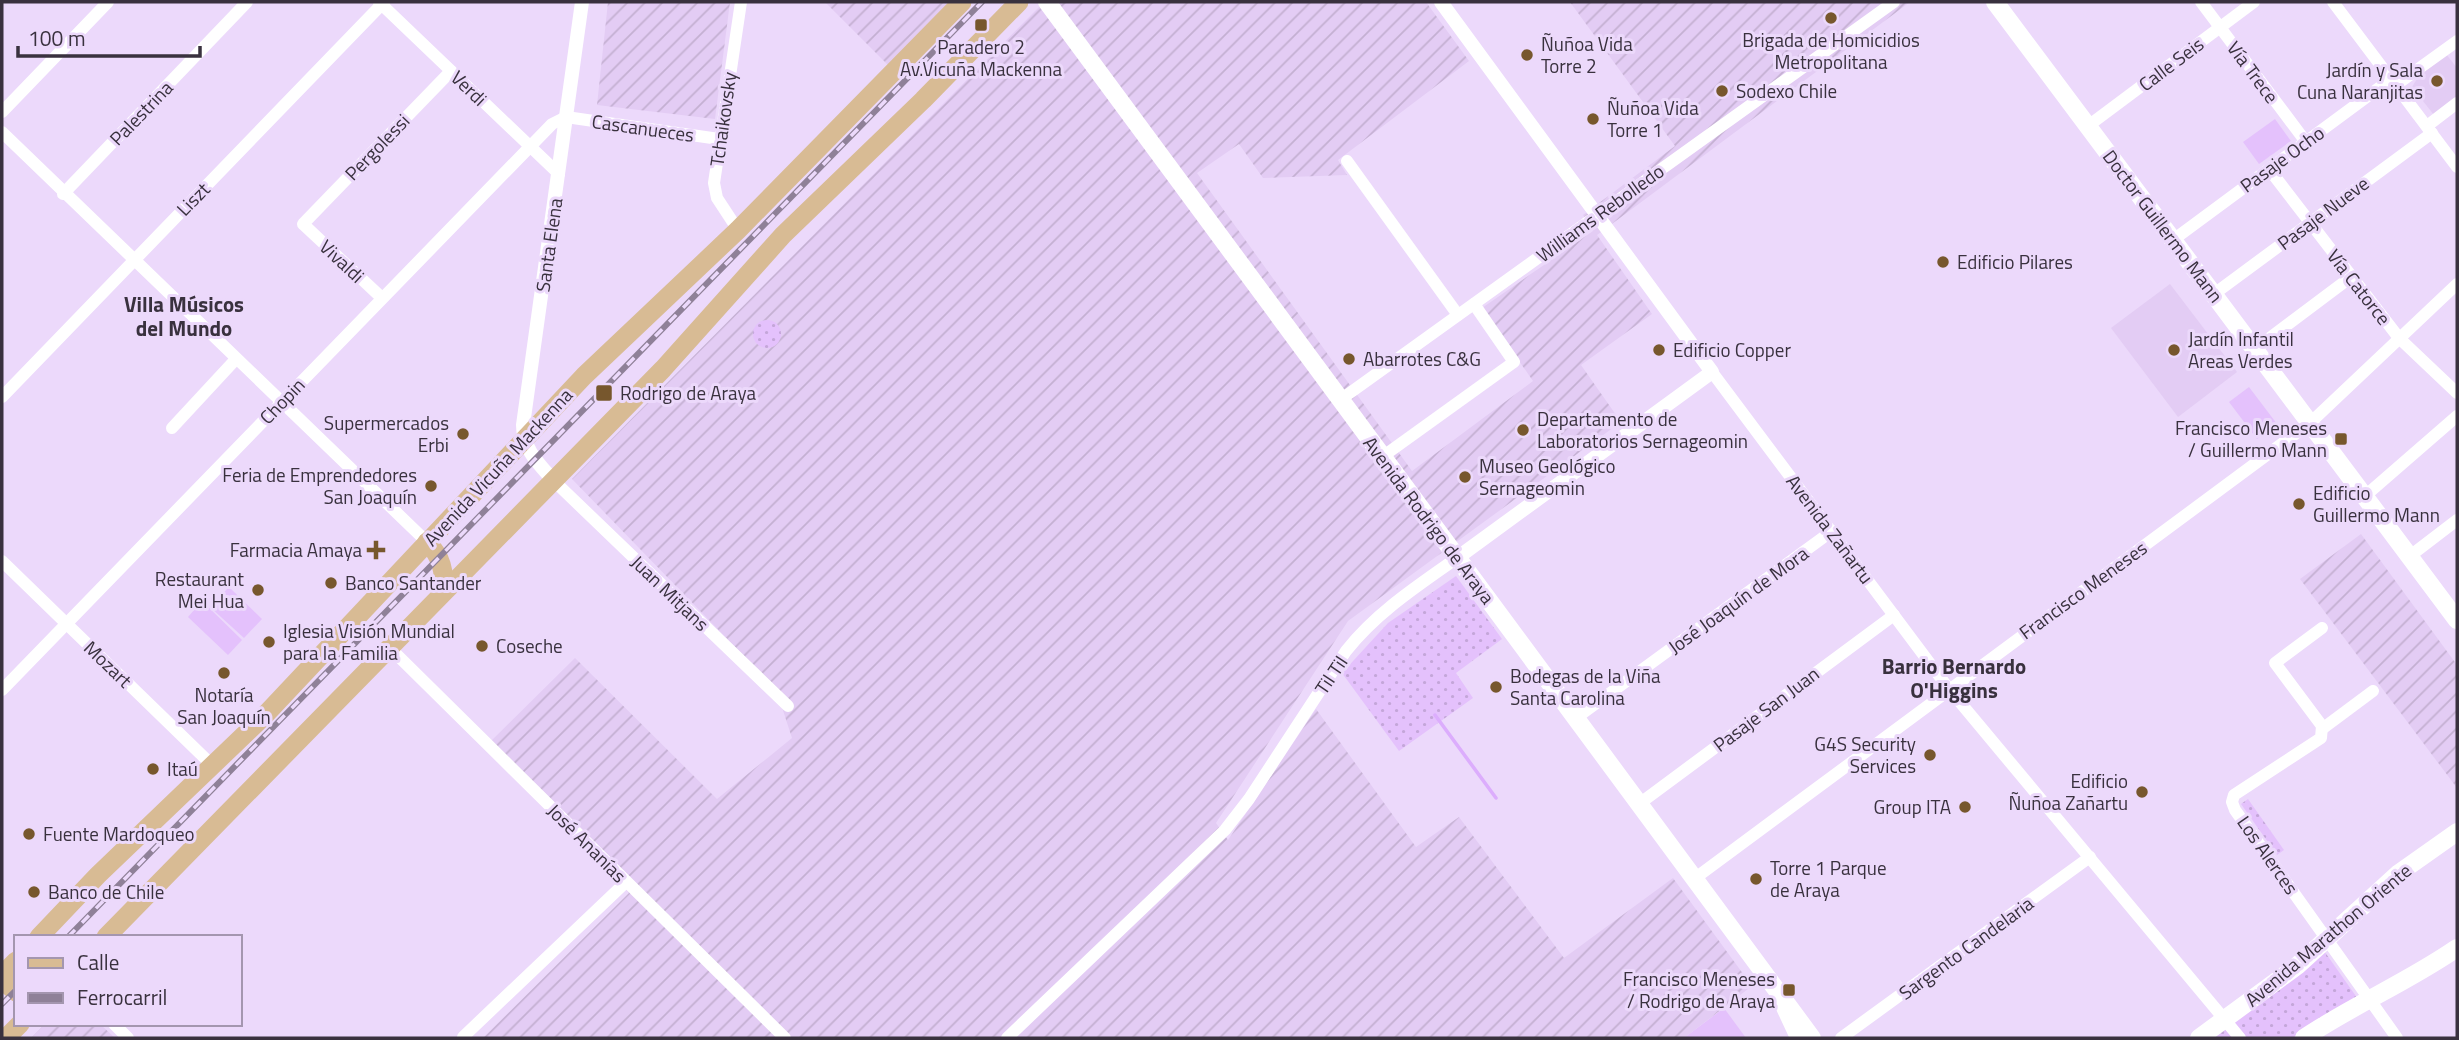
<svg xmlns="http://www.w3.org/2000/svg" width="2459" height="1040" viewBox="0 0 2459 1040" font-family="'Titillium Web',sans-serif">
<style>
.built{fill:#e3ccf4}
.industrial{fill:url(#industrial-furrows)}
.grass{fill:url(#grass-dots)}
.pitch{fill:#e4c1fc}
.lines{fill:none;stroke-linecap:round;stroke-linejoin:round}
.stream{stroke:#dcadfd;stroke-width:3.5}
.minor{stroke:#fff;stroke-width:12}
.tertiary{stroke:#fff;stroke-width:14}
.secondary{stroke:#fff;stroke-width:18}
.primary{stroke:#d8bb94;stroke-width:19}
.rail-casing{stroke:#8f8198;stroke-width:6}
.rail{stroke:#ecd9fb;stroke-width:3.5;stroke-dasharray:10;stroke-linecap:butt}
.poi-dot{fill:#77572d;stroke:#ecd9fb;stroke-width:2.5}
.labels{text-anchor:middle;stroke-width:6;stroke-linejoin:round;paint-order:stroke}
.poi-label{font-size:19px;fill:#39313e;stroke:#ecd9fb;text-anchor:start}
.street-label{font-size:19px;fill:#39313e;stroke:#ecd9fb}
.neighbourhood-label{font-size:21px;font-weight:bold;fill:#39313e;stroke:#ecd9fb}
</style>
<defs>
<pattern id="industrial-furrows" width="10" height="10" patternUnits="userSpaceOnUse" patternTransform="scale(1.75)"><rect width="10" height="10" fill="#e3ccf4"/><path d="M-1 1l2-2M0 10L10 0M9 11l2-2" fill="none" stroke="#c4b0d2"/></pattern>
<pattern id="grass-dots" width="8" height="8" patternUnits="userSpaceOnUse" patternTransform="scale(1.75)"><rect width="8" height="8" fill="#e4c1fc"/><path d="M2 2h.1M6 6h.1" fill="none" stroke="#c4a6d9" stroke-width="1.8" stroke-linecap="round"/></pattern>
</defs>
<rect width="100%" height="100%" fill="#ecd9fb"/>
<!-- built -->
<g class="built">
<path d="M2446,54L2457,68V98L2434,115L2412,87L2420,74Z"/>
<path d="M2170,284L2237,372L2178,417L2111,328Z"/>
</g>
<!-- industrial -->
<g class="industrial">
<path d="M608,2H730L715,119L597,105Z"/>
<path d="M825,2H956L890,67Z"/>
<path d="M1044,2H1426L1469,61L1338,160L1347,175L1263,178L1239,144L1197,173L1412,471L1533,381L1482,308L1593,231L1583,215L1675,146L1570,2H1910L1597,235L1652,314L1581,365L1621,422L1348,621L1216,823L1228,840L1316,709L1416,847L1459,817L1564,958L1673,878L1752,986L1684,1038H483L629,893L489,743L575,658L717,799L792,738L776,689L572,479Z"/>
<path d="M2361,534L2457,665V788L2300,579Z"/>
<path d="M45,1024H100L115,1038H31Z"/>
</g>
<!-- grass -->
<g class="grass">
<circle cx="767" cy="334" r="14"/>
<path d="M1456,576L1502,639L1456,673L1473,698L1399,751L1342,673L1388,623Z"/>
<path d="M2248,799L2284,850L2277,855L2241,804Z"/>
<path d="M2322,948L2358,999L2292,1038H2204Z"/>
</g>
<!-- pitch -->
<g class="pitch">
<path d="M2275,119L2291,141L2259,164L2243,142Z"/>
<path d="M2249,387L2277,424L2257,439L2229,402Z"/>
<path d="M229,587L262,619L244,638L210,607Z"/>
<path d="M202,601L242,640L228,655L188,617Z"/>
<path d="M1724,1008L1746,1038H1684Z"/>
</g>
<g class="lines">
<!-- stream -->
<path class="stream" d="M1435,715L1496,798"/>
<!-- minor -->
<g class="minor">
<path d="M379,2L559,174"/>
<path d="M2201,2L2306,142"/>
<path d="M2333,2L2457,167"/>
<path d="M2396,85L2457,41"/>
<path d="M2,112L108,2"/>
<path d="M2088,126L2254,2"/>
<path d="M2427,126L2457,103"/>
<path d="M2,132L427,542"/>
<path d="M1347,161L1458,315"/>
<path d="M2269,169L2399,338L2457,393"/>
<path d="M63,194L247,2"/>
<path d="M738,230L717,198L714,183L741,2"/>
<path d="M2173,240L2391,79"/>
<path d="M2214,294L2432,133"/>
<path d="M382,298L303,224L451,71"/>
<path d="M2255,349L2351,277"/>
<path d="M1712,372L1949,689L2240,1038"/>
<path d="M2,397L384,2"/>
<path d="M1340,400L1894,2"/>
<path d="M172,428L236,359"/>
<path d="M1382,457L1514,362L1474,304"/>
<path d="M553,480L788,706"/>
<path d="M2365,496L2457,416"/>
<path d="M2410,556L2457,520"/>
<path d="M2,561L213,766"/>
<path d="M2322,628L2275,663L2322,726L2321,738L2234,795L2232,802L2235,810L2397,1038"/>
<path d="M389,647L785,1038"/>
<path d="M2,690L552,124L566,117L719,139"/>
<path d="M1576,718L1832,531"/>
<path d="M2322,729L2373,691"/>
<path d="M1639,804L1894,615"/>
<path d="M1694,879L2310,423L2457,284"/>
<path d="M1782,1008L1796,1038"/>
<path d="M114,1024L128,1038"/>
<path d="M463,1037L626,882"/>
<path d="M1007,1038L1225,830L1249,799L1346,651C1376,613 1417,586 1457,558"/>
<path d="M1841,1038L2090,857"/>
</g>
<!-- tertiary -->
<g class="tertiary">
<path d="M1441,2L1712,372L1457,558"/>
<path d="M553,480C538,463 523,449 523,425L582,2"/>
</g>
<!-- secondary -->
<g class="secondary">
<path d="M1047,2L1812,1038"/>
<path d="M1995,2L2457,620"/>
<path d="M2199,1038L2297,966L2399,873L2457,832"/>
<path d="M2304,1038C2353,1005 2408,982 2457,948"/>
</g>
<!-- primary -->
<g class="primary">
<path d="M427,542C441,556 446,573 442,592"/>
<path d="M39,937L98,875L265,715L584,376L738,230L962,2"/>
<path d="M106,937L663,369L783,235L923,100L1019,2"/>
<path d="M2,975L16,961"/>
<path d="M2,980L16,992"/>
<path d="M6,1038L20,1024"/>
</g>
<!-- rail casing -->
<g class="rail-casing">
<g id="rail">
<path d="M68,937L982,2"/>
<path d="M2,1004L16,990"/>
</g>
</g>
<!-- rail -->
<use href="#rail" class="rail"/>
</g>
<!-- markers -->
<g class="poi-dot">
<circle cx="1831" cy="18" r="7"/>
<rect x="974" y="18" width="14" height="14" rx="3.5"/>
<circle cx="1527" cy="55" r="7"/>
<circle cx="2437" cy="81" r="7"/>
<circle cx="1722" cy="91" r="7"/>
<circle cx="1593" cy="119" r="7"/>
<circle cx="1943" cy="262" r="7"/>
<circle cx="1659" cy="350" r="7"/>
<circle cx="2174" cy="350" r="7"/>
<circle cx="1349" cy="359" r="7"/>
<rect x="595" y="384" width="18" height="18" rx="3.5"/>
<circle cx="1523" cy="430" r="7"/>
<circle cx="463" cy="434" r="7"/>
<rect x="2334" y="432" width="14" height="14" rx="3.5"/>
<circle cx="1465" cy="477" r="7"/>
<circle cx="431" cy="486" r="7"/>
<circle cx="2299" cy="504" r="7"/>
<path d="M372.5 539.5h7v7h7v7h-7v7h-7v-7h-7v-7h7z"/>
<circle cx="331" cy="583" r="7"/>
<circle cx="258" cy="590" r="7"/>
<circle cx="269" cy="642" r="7"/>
<circle cx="482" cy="646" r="7"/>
<circle cx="224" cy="673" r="7"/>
<circle cx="1496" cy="687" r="7"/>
<circle cx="1930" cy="755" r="7"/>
<circle cx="153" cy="769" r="7"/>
<circle cx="2142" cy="792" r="7"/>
<circle cx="1965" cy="807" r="7"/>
<circle cx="29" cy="834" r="7"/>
<circle cx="1756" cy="879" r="7"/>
<circle cx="34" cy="892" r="7"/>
<rect x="1782" y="983" width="14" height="14" rx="3.5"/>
</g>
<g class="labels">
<!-- poi labels -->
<g class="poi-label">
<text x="1831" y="47" text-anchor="middle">Brigada de Homicidios<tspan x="1831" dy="22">Metropolitana</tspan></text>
<text x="1541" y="51">Ñuñoa Vida<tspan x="1541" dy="22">Torre 2</tspan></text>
<text x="981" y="54" text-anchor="middle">Paradero 2<tspan x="981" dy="22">Av.Vicuña Mackenna</tspan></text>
<text x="2423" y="77" text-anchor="end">Jardín y Sala<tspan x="2423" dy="22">Cuna Naranjitas</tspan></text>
<text x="1736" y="98">Sodexo Chile</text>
<text x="1607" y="115">Ñuñoa Vida<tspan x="1607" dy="22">Torre 1</tspan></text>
<text x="1957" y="269">Edificio Pilares</text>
<text x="2188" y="346">Jardín Infantil<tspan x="2188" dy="22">Areas Verdes</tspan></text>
<text x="1673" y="357">Edificio Copper</text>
<text x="1363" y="366">Abarrotes C&amp;G</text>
<text x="620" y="400">Rodrigo de Araya</text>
<text x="1537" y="426">Departamento de<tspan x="1537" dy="22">Laboratorios Sernageomin</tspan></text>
<text x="449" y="430" text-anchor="end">Supermercados<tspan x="449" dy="22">Erbi</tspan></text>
<text x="2327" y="435" text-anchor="end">Francisco Meneses<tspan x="2327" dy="22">/ Guillermo Mann</tspan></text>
<text x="1479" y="473">Museo Geológico<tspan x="1479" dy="22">Sernageomin</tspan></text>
<text x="417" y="482" text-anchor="end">Feria de Emprendedores<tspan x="417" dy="22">San Joaquín</tspan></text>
<text x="2313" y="500">Edificio<tspan x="2313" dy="22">Guillermo Mann</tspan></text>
<text x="362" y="557" text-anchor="end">Farmacia Amaya</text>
<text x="244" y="586" text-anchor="end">Restaurant<tspan x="244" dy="22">Mei Hua</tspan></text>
<text x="345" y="590">Banco Santander</text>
<text x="283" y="638">Iglesia Visión Mundial<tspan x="283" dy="22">para la Familia</tspan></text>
<text x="496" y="653">Coseche</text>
<text x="1510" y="683">Bodegas de la Viña<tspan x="1510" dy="22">Santa Carolina</tspan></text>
<text x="224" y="702" text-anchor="middle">Notaría<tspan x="224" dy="22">San Joaquín</tspan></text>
<text x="1916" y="751" text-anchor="end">G4S Security<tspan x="1916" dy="22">Services</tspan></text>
<text x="167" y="776">Itaú</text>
<text x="2128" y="788" text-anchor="end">Edificio<tspan x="2128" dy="22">Ñuñoa Zañartu</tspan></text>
<text x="1951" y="814" text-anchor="end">Group ITA</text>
<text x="43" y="841">Fuente Mardoqueo</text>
<text x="1770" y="875">Torre 1 Parque<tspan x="1770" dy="22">de Araya</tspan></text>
<text x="48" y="899">Banco de Chile</text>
<text x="1775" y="986" text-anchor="end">Francisco Meneses<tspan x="1775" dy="22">/ Rodrigo de Araya</tspan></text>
</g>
<!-- street labels -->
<g class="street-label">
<text transform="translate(2171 64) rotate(-37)" y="7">Calle Seis</text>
<text transform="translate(2253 72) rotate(53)" y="7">Vía Trece</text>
<text transform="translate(469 88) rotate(44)" y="7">Verdi</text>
<text transform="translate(141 113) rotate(-46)" y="7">Palestrina</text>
<text transform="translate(723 119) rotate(-82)" y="7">Tchaikovsky</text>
<text transform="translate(643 128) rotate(8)" y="7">Cascanueces</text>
<text transform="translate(377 147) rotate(-46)" y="7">Pergolessi</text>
<text transform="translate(2282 159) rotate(-36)" y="7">Pasaje Ocho</text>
<text transform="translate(193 199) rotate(-46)" y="7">Liszt</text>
<text transform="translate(1600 213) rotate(-36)" y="7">Williams Rebolledo</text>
<text transform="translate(2323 213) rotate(-37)" y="7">Pasaje Nueve</text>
<text transform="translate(2163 226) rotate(53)" y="7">Doctor Guillermo Mann</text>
<text transform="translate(549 245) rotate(-82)" y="7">Santa Elena</text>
<text transform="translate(342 261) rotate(43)" y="7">Vivaldi</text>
<text transform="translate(2359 287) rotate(52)" y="7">Vía Catorce</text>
<text transform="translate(282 401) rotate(-46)" y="7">Chopin</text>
<text transform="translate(498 467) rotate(-47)" y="7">Avenida Vicuña Mackenna</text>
<text transform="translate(1429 520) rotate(53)" y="7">Avenida Rodrigo de Araya</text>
<text transform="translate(1830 529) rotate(53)" y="7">Avenida Zañartu</text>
<text transform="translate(2083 590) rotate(-36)" y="7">Francisco Meneses</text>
<text transform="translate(670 593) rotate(44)" y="7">Juan Mitjans</text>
<text transform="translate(1738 600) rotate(-36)" y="7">José Joaquín de Mora</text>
<text transform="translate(108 664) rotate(44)" y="7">Mozart</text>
<text transform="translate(1331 675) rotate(-56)" y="7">Til Til</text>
<text transform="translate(1766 709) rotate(-37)" y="7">Pasaje San Juan</text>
<text transform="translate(587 843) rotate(45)" y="7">José Ananías</text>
<text transform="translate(2268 855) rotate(55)" y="7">Los Alerces</text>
<text transform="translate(2328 935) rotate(-40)" y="7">Avenida Marathon Oriente</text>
<text transform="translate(1966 948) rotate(-36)" y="7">Sargento Candelaria</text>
</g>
<!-- neighbourhood labels -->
<g class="neighbourhood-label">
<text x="184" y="312">Villa Músicos<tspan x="184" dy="24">del Mundo</tspan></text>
<text x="1954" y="674">Barrio Bernardo<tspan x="1954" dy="24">O'Higgins</tspan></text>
</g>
</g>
<!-- border -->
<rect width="2459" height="1040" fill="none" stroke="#39313e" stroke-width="7"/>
<!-- legend -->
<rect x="14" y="935" width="228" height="91" fill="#ecd9fb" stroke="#a496af" stroke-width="2"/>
<rect x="28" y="958" width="35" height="10" fill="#d8bb94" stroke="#a496af" stroke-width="2"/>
<text x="77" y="970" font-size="21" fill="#39313e">Calle</text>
<rect x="28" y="993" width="35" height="10" fill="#8f8198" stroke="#a496af" stroke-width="2"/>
<text x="77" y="1005" font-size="21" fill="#39313e">Ferrocarril</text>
<!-- scale -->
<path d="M18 46v10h182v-10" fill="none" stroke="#39313e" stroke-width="3.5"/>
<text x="28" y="46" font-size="21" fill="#39313e" stroke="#ecd9fb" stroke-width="5" paint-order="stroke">100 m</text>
</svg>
